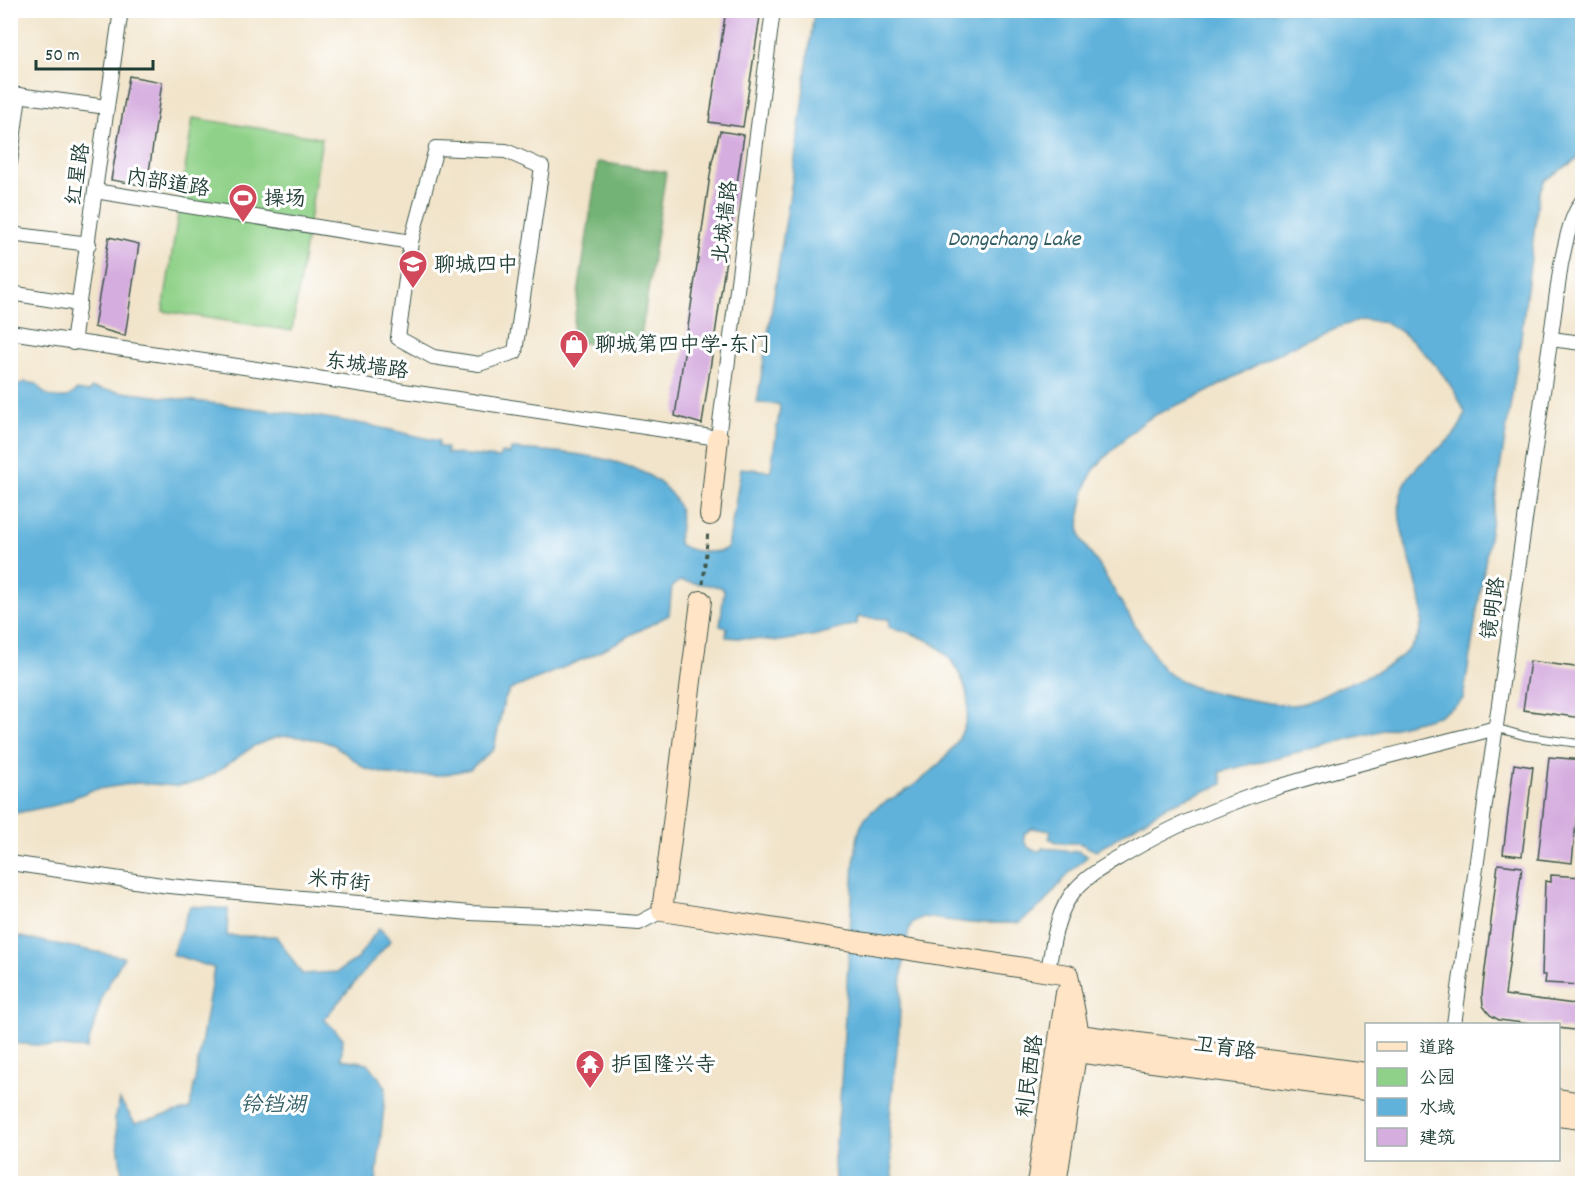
<svg xmlns="http://www.w3.org/2000/svg" width="1593" height="1194" viewBox="0 0 1593 1194" font-family="Dekko,'LXGW WenKai TC',sans-serif">
<style>
.green{fill:#8fd188;stroke:#57875e;stroke-width:1.5}
.forest{fill:#73b374;stroke:#497854;stroke-width:1.5}
.water{fill:#60b2db;stroke:#407888;stroke-width:1.5;fill-rule:evenodd}
.building{fill:#d5addf}
.lines{fill:none;stroke-linecap:round;stroke-linejoin:round}
.lane-casing{stroke:#3e564a;stroke-width:9}
.street-casing{stroke:#3e564a;stroke-width:16}
.secondary-casing{stroke:#3e564a;stroke-width:22}
.path{stroke:#3e564a;stroke-width:3;stroke-dasharray:4.5 4.5;stroke-linecap:butt}
.lane{stroke:#fff;stroke-width:7}
.street{stroke:#fff;stroke-width:14}
.secondary{stroke:#ffe4c6;stroke-width:20}
.labels{text-anchor:middle;stroke-width:6;stroke-linejoin:round;paint-order:stroke}
.street-label{font-size:21px;fill:#1f3d34;stroke:#fff}
.poi-label{font-size:21px;fill:#1f3d34;stroke:#fff;text-anchor:start}
.water-label{font-size:22px;font-style:italic;fill:#326066;stroke:#fff}
</style>
<rect width="100%" height="100%" fill="#fff"/>
<filter id="ink" filterUnits="userSpaceOnUse"><feTurbulence type="fractalNoise" baseFrequency=".0167" numOctaves="2"/><feDisplacementMap in="SourceGraphic" scale="12" xChannelSelector="R" yChannelSelector="G"/><feConvolveMatrix kernelMatrix="1 2 1 2 8 2 1 2 1" color-interpolation-filters="sRGB"/></filter>
<filter id="wash" filterUnits="userSpaceOnUse"><feTurbulence type="fractalNoise" baseFrequency=".008" numOctaves="4" result="noise"/><feDisplacementMap in="SourceGraphic" scale="24" xChannelSelector="R" yChannelSelector="G"/><feGaussianBlur stdDeviation="1.35" result="paint"/><feColorMatrix in="noise" values="0 0 0 0 0 0 0 0 0 0 0 0 0 0 0 0 0 1.4 0 .05"/><feComposite in="paint" operator="in"/></filter>
<g filter="url(#wash)">
<rect width="100%" height="100%" fill="#f1e4ca"/>
<!-- green -->
<path class="green" d="M193,118L322,138L292,331L163,311Z"/>
<!-- forest -->
<path class="forest" d="M598,162L666,172L639,351L571,341Z"/>
<!-- water -->
<g class="water">
<path d="M814,11H1582V156L1545,180L1539,193L1520,345L1463,699L1455,706L1438,716L1220,772L1223,784L1168,805L1096,851L1079,843H1059L1049,838L1051,831L1032,828L1024,834C1023,847 1030,850 1041,851L1042,848L1066,850L1069,852L1078,851L1088,856L1071,871L1043,904L1019,923H970L923,917L912,923L909,930L902,972L899,1030L891,1106L889,1131L894,1183H835L834,1160L840,1101L854,863C857,846 856,828 868,815C878,804 894,798 907,790C942,767 982,727 963,682C947,644 926,637 889,627V619L858,617L857,624L817,635L781,641L726,637L727,628L720,626L724,591L721,587L681,581L672,586L669,615L593,655L510,690L504,700L494,749L470,769L442,775L394,776L366,769L334,745L320,740L291,736L277,737L254,746L215,773L194,783L176,786L137,783L92,790L56,805L11,814V378L16,379L17,384H22L25,382L37,384C46,400 65,403 77,390L89,392L91,388L314,416L369,425L439,441L438,446L447,448L446,453L499,458L501,453L510,454L511,449C558,451 663,455 680,511C682,520 679,533 678,543C688,552 716,555 728,548L741,468L769,471L771,469L780,407L778,404L757,403L793,174ZM1363,320C1371,321 1380,320 1386,323C1417,338 1453,382 1465,413C1457,447 1417,455 1404,486C1383,531 1442,603 1415,642C1397,666 1369,675 1342,686C1327,692 1310,704 1292,705C1274,705 1202,692 1187,684C1180,680 1170,675 1164,670C1158,664 1154,654 1149,647C1131,620 1115,592 1099,565C1093,556 1081,543 1080,532C1077,519 1086,480 1094,470C1103,458 1132,431 1144,422C1162,409 1188,402 1207,392C1258,365 1307,333 1363,320Z"/>
<path d="M190,906L228,909L227,936H276L302,974L337,972L357,959L379,928L391,940L324,1019L343,1038L341,1059L368,1063L386,1087L376,1183H123L115,1119L120,1100L135,1123L190,1109L214,968L172,954Z"/>
<path d="M10,935L124,957L103,994L87,1049L11,1043Z"/>
</g>
<g id="blocks">
<!-- building -->
<g class="building">
<path d="M726,10H761L743,127L709,122Z"/>
<path d="M129,76L162,82L147,186L111,180Z"/>
<path d="M720,131L744,135L702,424L675,416L712,162Z"/>
<path d="M109,237L139,244L125,336L94,327Z"/>
<path d="M1530,661L1582,668V718L1523,710Z"/>
<path d="M1549,757L1582,760L1572,863L1538,859Z"/>
<path d="M1514,764L1533,767L1522,856L1503,854Z"/>
<path d="M1498,864L1522,867L1505,995L1582,1005V1031L1558,1028V1024H1531L1499,1020L1490,1015L1483,1006L1482,994Z"/>
<path d="M1551,875L1582,877V985L1545,983L1546,975H1542L1545,881L1551,882Z"/>
</g>
</g>
</g>
<g filter="url(#ink)">
<use href="#blocks" fill-opacity="0" stroke="#3e564a" stroke-width="1.5"/>
<g class="lines">
<!-- lane casing -->
<g class="lane-casing">
<path id="lane" d="M1496,728L1525,736L1582,744"/>
</g>
<!-- street casing -->
<g class="street-casing">
<g id="street">
<path d="M10,94L107,107"/>
<path d="M10,163L19,95"/>
<path d="M95,191L411,242L398,338L433,357L479,364L515,352L542,167L506,151L436,148L411,242"/>
<path d="M10,234L89,244"/>
<path d="M10,293L79,304"/>
<path d="M10,332L718,438L773,10"/>
<path d="M1551,339L1582,343"/>
<path d="M73,343L121,10"/>
<path d="M10,863L169,886L470,913L543,916L639,923L662,911"/>
<path d="M1048,971C1053,943 1056,912 1075,890C1089,874 1109,864 1127,853C1239,786 1372,762 1496,728"/>
<path d="M1454,1024L1561,264C1566,242 1569,220 1582,201"/>
</g>
</g>
<!-- secondary casing -->
<g class="secondary-casing">
<g id="secondary">
<path d="M710,515L718,438"/>
<path d="M701,601L662,911L1068,975L1079,1035L1056,1184"/>
<path d="M1079,1035L1366,1073"/>
<path d="M1076,1052L1366,1090"/>
<path d="M1558,1099L1582,1103"/>
<path d="M1558,1116L1582,1119"/>
<path d="M1037,1184L1066,993"/>
</g>
</g>
<!-- path -->
<path class="path" d="M703,584L708,531"/>
<!-- lane -->
<use href="#lane" class="lane"/>
<!-- street -->
<use href="#street" class="street"/>
<!-- secondary -->
<use href="#secondary" class="secondary"/>
</g>
</g>
<!-- icons -->
<defs>
<g id="stadium-pin" transform="scale(1.5)"><path d="M0 17L-7.5 6A9.5 9.5 0 1 1 7.5 6Z" fill="#d1495b" stroke="#fff"/><path d="M0-5a6.5 5 0 1 0 0 10a6.5 5 0 1 0 0-10ZM-3.5-1.8h7v3.6h-7Z" fill="#fff"/></g>
<g id="school-pin" transform="scale(1.5)"><path d="M0 17L-7.5 6A9.5 9.5 0 1 1 7.5 6Z" fill="#d1495b" stroke="#fff"/><path d="M0-5L7-2L0 1L-7-2ZM-4 1L0 2.5L4 1V4Q0 6-4 4Z" fill="#fff"/></g>
<g id="shop-pin" transform="scale(1.5)"><path d="M0 17L-7.5 6A9.5 9.5 0 1 1 7.5 6Z" fill="#d1495b" stroke="#fff"/><path d="M-5-2.5h2.3a2.7 3.5 0 0 1 5.4 0H5L5.5 6h-11ZM-1.5-2.5h3a1.5 2.3 0 0 0-3 0Z" fill="#fff"/></g>
<g id="temple-pin" transform="scale(1.5)"><path d="M0 17L-7.5 6A9.5 9.5 0 1 1 7.5 6Z" fill="#d1495b" stroke="#fff"/><path d="M0-6L5-2H3V0L6.5 2.5H4V6H1.5V3h-3V6H-4V2.5H-6.5L-3 0V-2H-5Z" fill="#fff"/></g>
</defs>
<g fill-rule="evenodd">
<use href="#stadium-pin" x="243" y="198"/>
<use href="#school-pin" x="413" y="264"/>
<use href="#shop-pin" x="574" y="344"/>
<use href="#temple-pin" x="590" y="1064"/>
</g>
<g class="labels">
<!-- street labels -->
<g class="street-label">
<text transform="translate(77 174) rotate(-82)" y="7">红星路</text>
<text transform="translate(168 182) rotate(9)" y="7">内部道路</text>
<text transform="translate(724 222) rotate(-83)" y="7">北城墙路</text>
<text transform="translate(367 365) rotate(8)" y="7">东城墙路</text>
<text transform="translate(1492 608) rotate(-82)" y="7">镜明路</text>
<text transform="translate(339 880) rotate(5)" y="7">米市街</text>
<text transform="translate(1225 1047) rotate(8)" y="7">卫育路</text>
<text transform="translate(1029 1076) rotate(-82)" y="7">利民西路</text>
</g>
<!-- poi labels -->
<g class="poi-label">
<text x="264" y="205">操场</text>
<text x="434" y="271">聊城四中</text>
<text x="595" y="351">聊城第四中学-东门</text>
<text x="611" y="1071">护国隆兴寺</text>
</g>
<!-- water labels -->
<g class="water-label">
<text x="1014" y="245">Dongchang Lake</text>
<text x="273" y="1111">铃铛湖</text>
</g>
</g>
<!-- margin -->
<rect width="1593" height="1194" fill="none" stroke="#fff" stroke-width="36"/>
<!-- legend -->
<rect x="1365" y="1023" width="195" height="138" fill="#ffffff" stroke="#a5b1ae" stroke-width="1.5"/>
<rect x="1377" y="1042" width="30" height="9" fill="#ffe4c6" stroke="#a5b1ae" stroke-width="1.5"/>
<text x="1419" y="1053" font-size="18" fill="#1f3d34">道路</text>
<rect x="1377" y="1068" width="30" height="18" fill="#8fd188" stroke="#a5b1ae" stroke-width="1.5"/>
<text x="1419" y="1083" font-size="18" fill="#1f3d34">公园</text>
<rect x="1377" y="1098" width="30" height="18" fill="#60b2db" stroke="#a5b1ae" stroke-width="1.5"/>
<text x="1419" y="1113" font-size="18" fill="#1f3d34">水域</text>
<rect x="1377" y="1128" width="30" height="18" fill="#d5addf" stroke="#a5b1ae" stroke-width="1.5"/>
<text x="1419" y="1143" font-size="18" fill="#1f3d34">建筑</text>
<!-- scale -->
<path d="M36 60v9h117v-9" fill="none" stroke="#1f3d34" stroke-width="3"/>
<text x="45" y="60" font-size="18" fill="#1f3d34" stroke="#ffffff" stroke-width="4.5" paint-order="stroke">50 m</text>
</svg>
